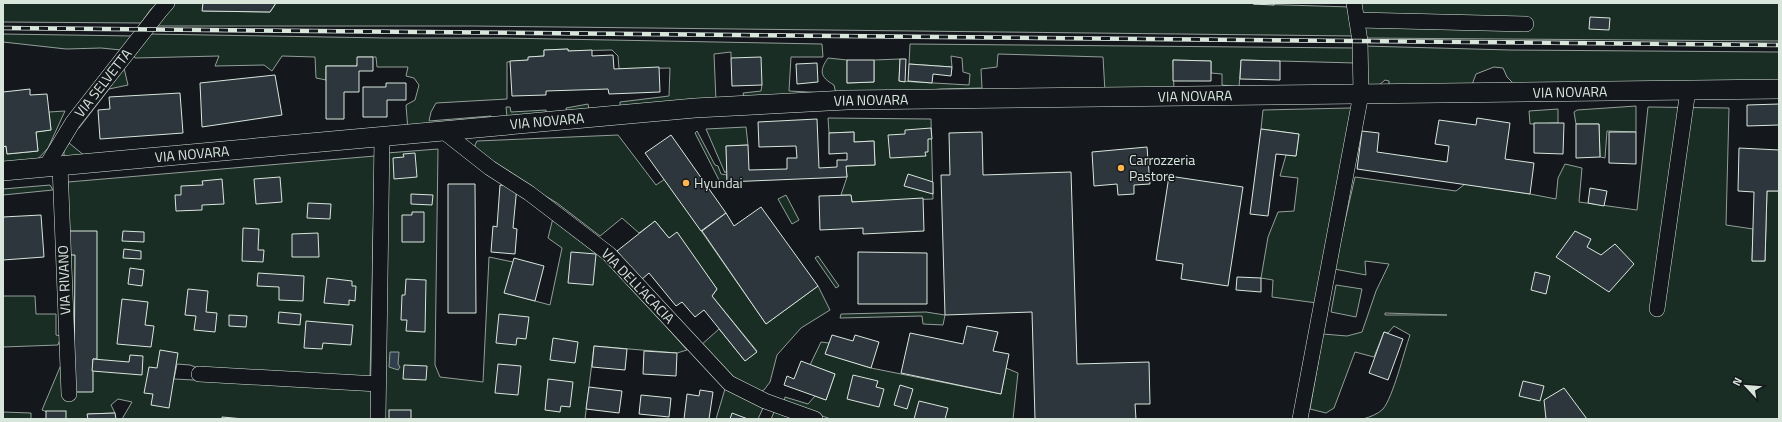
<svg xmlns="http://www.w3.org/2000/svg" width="1782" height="422" viewBox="0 0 1782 422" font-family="'Titillium Web',sans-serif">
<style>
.green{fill:#1a2d24;stroke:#939e99;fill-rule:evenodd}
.water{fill:#2f3f4d;stroke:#939e99}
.building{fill:#2c363c;stroke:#d8e6dc}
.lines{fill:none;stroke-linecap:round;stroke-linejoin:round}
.minor-casing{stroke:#d8e6dc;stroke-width:16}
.major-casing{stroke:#d8e6dc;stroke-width:20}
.minor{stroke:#14181c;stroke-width:15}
.major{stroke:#14181c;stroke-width:19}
.rail-casing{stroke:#d8e6dc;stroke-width:4.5}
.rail{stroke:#14181c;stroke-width:3;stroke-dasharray:9;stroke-linecap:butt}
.poi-dot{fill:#ffb74d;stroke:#14181c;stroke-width:1.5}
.labels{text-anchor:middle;stroke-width:3;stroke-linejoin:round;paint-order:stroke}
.street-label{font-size:14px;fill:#d8e6dc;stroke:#14181c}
.poi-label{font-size:14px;fill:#d8e6dc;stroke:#14181c;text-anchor:start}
</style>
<rect width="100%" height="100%" fill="#14181c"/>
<!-- green -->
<g class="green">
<path d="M3,3H159L151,9L141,23L3,22Z"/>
<path d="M175,3H203V11L270,12L276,3H1253L1254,4L1351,7L1356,36L471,26H155Z"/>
<path d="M1359,3H1779V41L1363,38Z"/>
<path d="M3,34L134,36L121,50L101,48L66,49L3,42Z"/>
<path d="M149,34L387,38H503L822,44L823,57H791L789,91L827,93L745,101L743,93L761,91L762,85L731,58V52L714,54L716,101L620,107V102L669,96L670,68L619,69L618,56L612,50L568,51V49L544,50V56L529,57L528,60L507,62V99L436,103L431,112L429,121L491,116L493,123L408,131L406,105L415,100L419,85L414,78L406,76L408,67H377L376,57H358L357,66H326V80L316,78L315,57L282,56L272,71L264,65L215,66L219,56L135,58L133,53Z"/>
<path d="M910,44L1357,48L1356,63L1241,60L1239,87L1222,85V74L1211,73V61L1173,60L1174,92H1105L1103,57L998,54L997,67L981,69L982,88L941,89L837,98L834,85C820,77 819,71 828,58L847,60V83L874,82V60L900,59L899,81L969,85L970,74L963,72L962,58L951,56L952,67L909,64Z"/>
<path d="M1364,46L1510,50L1779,52V86L1517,87L1507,77L1503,68L1494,67L1476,74L1470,90H1389V81L1385,80L1378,86L1366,84Z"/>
<path d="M124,68L128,85L109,89L79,128L76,127Z"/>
<path d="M588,104L589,109L567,113L566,108Z"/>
<path d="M1636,106V132L1607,131L1605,158L1600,157L1599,124H1576L1574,112L1577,110Z"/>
<path d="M506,107H510L511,112L546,110V114L507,117Z"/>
<path d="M1648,107L1729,108L1726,225L1753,229L1752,261H1765L1767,191H1779V419H1363C1370,417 1378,414 1383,409C1393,397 1404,352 1410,335L1394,326L1388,333L1384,332L1374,357L1355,352L1334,408L1326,413L1310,409L1323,334L1347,336L1362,332L1376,291L1389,264L1365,261L1366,275L1334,269L1355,177L1456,191L1465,184L1530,194L1556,199L1558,178L1565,164L1582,168L1579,202L1637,210ZM1385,313L1447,315H1385Z"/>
<path d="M1350,108L1354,110L1317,303L1272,297L1273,280L1261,278L1268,237L1278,212L1294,211L1298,178L1280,176L1286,155L1296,156L1299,134L1261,129L1263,110Z"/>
<path d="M1558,109V123L1530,124L1529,111Z"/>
<path d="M65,111L48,148L36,161L3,168V147L6,146L7,154L38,151L36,132L51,130L49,112Z"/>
<path d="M828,118L931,119L933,199L852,202L851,195H841L847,177L846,166L875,165L874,141L854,142V132L829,133Z"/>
<path d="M746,127L748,145L726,146L727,170L725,173L706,129Z"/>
<path d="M697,131L715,165L718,166L721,174L727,175V182H720L695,133Z"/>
<path d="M618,135L656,185L665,179L766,324L818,286L830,310L801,328L777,355L770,382L764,390L758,393L731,381L700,346L719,329L745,361L757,351L712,296L717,289L677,233L669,238L655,221L639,233L622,218L600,236L557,203L483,158L476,152L475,145L477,141Z"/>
<path d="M69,143L85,156L64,159V149Z"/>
<path d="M438,149L435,365L440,377L483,382L489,257L513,262L505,293L550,305L562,248L548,238L553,218L607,259L687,350L677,353L594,346L585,419H382L387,153Z"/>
<path d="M375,156L370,379L206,371L190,365L177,364L174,379L374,389L372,419H122L132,402L118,399L111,405L115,413L88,414V419H66L42,410L63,360L68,182Z"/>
<path d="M50,185L53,190L3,195V189Z"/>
<path d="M786,195L799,220L792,224L778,199Z"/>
<path d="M818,256L839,286L836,288L815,258Z"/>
<path d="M1336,285L1362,289L1356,317L1331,312Z"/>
<path d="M3,296H35L36,314H56V335L61,336L58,345L3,347Z"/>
<path d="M926,312L945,315L943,325L923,324L922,316L840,318L841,314Z"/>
<path d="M821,342L829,343L826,354L871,368L1001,394L1006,368L1018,373L1013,419H831L784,403L785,397L808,404L815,396L826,400L835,374L810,365Z"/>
<path d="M725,389L763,408L758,419H716Z"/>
<path d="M775,410L801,419H771Z"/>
<path d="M3,412L31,413V419H3Z"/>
</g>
<!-- water -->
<path class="water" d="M390,352H399L398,364L400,367L398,370L389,367Z"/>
<!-- building -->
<g class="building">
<path d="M203,3H276L270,12L202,11Z"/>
<path d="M1254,3H1274V5L1253,4Z"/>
<path d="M1590,17L1610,18L1609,30L1589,29Z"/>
<path d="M568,49V51L592,50V56L613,55L614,69L659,67L660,92L609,94L608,89L546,91V95L512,96L510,61L528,60V57L544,56V50Z"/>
<path d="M357,57H373V71H359V92H344V119H326V66H357Z"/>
<path d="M761,57L762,85L732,86L731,58Z"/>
<path d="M900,59H906L905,82L899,81Z"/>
<path d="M847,60H874V82L847,83Z"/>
<path d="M1173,60L1211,61V81H1173Z"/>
<path d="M1241,60L1280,61V80L1240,79Z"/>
<path d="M817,63L818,82L797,84L796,64Z"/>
<path d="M909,64L952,67L951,76L933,74L932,83L908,81Z"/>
<path d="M275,75L282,115L202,127L200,83Z"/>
<path d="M386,83H406V100H387V117H363V87H386Z"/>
<path d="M30,89V95L47,94L51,130L36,132L38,151L7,154L6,146L3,147V90V92Z"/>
<path d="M180,93L183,133L100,139L98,110L110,109L109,97Z"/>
<path d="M1779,104V125L1747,126V105Z"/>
<path d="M1477,118L1510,123L1505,159L1534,163L1530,194L1357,169L1362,131L1379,133L1377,152L1447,162L1449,146L1435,144L1439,120L1476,125Z"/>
<path d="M817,119L819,168L837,167V160H847V153L829,154V133L854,132V142L874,141L875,165L846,166L847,177L727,182L726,146L748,145L749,170L787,169V158H797L796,146L759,147L758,122Z"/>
<path d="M1534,123H1564L1563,154L1534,153Z"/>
<path d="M1576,124H1599L1600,157L1576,158Z"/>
<path d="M931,128L932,139H928V152H925L926,156L890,158L888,135L905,134V130Z"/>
<path d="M1261,129L1299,134L1296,156L1276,154L1268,216L1250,214Z"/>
<path d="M982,132L983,175L1071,172L1077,364L1149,362L1150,404H1135L1136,419H1035L1032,312L945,315L941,175H950L949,133Z"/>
<path d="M1609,132H1636V164L1609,163Z"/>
<path d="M671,135L726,213L701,231L645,153Z"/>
<path d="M1147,147L1150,184L1134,185V194L1118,195L1117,184L1094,186L1092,152Z"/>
<path d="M1739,148L1779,150V191H1767L1765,261H1752L1754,192L1738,191Z"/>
<path d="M415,153L417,177L394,179L393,158L404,157L403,154Z"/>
<path d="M908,174L933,182V194L904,186Z"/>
<path d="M1169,176L1243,187L1228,286L1181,279L1183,264L1156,260Z"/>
<path d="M280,177L282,202L256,204L254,179Z"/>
<path d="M222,179L224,204L202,205V210L176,211L175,195H181V186L203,185L202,181Z"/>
<path d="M448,184H475L476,313H448Z"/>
<path d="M500,185L517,186L513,228L517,229L515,254L491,252L493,226L497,227Z"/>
<path d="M1590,188L1607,191L1604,206L1588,203Z"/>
<path d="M411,194L433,195L432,205L411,204Z"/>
<path d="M851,195L852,202L923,198L924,231L863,234V228L820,230L819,196Z"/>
<path d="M308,203L331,204L330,219L307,218Z"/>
<path d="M761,207L818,286L766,324L702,231L726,213L734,226Z"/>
<path d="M412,212H424V242H402V215H412Z"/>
<path d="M41,215L44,257L3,260V217Z"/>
<path d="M655,221L669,238L677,232L717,289L712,296L757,352L745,361L704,310L695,317L682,302L676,306L649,273L641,280L617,251Z"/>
<path d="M243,228L259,229L258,250H264L263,262L242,261Z"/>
<path d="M68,231H97V359H93V392H74L75,255H68Z"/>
<path d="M123,231L144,232V242L122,241Z"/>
<path d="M1575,231L1591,239L1587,247L1601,255L1615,244L1634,264L1609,292L1556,257Z"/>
<path d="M318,233L319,257H292V234Z"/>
<path d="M124,249L141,251V259L123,258Z"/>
<path d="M571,252L596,254L593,285L568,283Z"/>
<path d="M858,252L927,253V304H858Z"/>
<path d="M514,258L544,266L535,301L504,293Z"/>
<path d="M130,268L144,270L142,286L128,284Z"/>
<path d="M1535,272L1550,276L1546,294L1531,290Z"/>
<path d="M258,273L304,276L303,301L279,300V287L257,286Z"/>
<path d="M1237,277L1261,278V292L1236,290Z"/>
<path d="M327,278L352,281V286H356L355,301L349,300V305L324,303Z"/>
<path d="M406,279L426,280L425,332L406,331L407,320H401L402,295H405Z"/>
<path d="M188,289L208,291L206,312L217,313L215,332L194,330L196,316L185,315Z"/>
<path d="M122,299L148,302L145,325L154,326L151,347L117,344Z"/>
<path d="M279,312L301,314L300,325L278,323Z"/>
<path d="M499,314L529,317L526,339L517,338L516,345L496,343Z"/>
<path d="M229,315L247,316L246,327L229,326Z"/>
<path d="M306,321L353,325L351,345L323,343L322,349L304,348Z"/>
<path d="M967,326L998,332L993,351L1009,354L1001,394L901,373L910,333L963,344Z"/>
<path d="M1384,332L1403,339L1388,380L1369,373Z"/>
<path d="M832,335L853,341L855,335L879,342L871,368L825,354Z"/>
<path d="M553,338L578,342L575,363L550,360Z"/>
<path d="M594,346L627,349L625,370L592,367Z"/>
<path d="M160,350L178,353L169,408L151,405L153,394L144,393L149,367L157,368Z"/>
<path d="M644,351L677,353L676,376L643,374Z"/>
<path d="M130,355L143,356L142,375L92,371L93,359L129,362Z"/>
<path d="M801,361L835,374L826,400L784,385L787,376L794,379Z"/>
<path d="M498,364L521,366L518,395L495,393Z"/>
<path d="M404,365L427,366L426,380L403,379Z"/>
<path d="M853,375L878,381L876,387L884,389L879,407L847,399Z"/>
<path d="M548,379L573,382L570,407L561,406L560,412L545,410Z"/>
<path d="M1523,381L1544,386L1540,401L1519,396Z"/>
<path d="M900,385L913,389L907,409L894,405Z"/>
<path d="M589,387L622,391L619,413L586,409Z"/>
<path d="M1564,388L1587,419H1546L1544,400Z"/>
<path d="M700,390L713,392L709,419H684L687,394L699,396Z"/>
<path d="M641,395L671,398L669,417L639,414Z"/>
<path d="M919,401L948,408L945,419H914Z"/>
<rect x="389" y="410" width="22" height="9"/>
<rect x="46" y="411" width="20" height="8"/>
<path d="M115,413L116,419H88L87,414Z"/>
<path d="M732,413L748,419H730Z"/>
<path d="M222,417L244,419H222Z"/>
</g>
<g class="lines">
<!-- minor casing -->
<g class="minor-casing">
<g id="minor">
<path d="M1357,20L1526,24"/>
<path d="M443,131L490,168L529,193L609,254L729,383L765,401L815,419"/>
<path d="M60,166L69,394"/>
<path d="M45,168L73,122L160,11L167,3"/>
<path d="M1657,309L1688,90"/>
<path d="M199,374L378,384"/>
<path d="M378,419L382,137"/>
<path d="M1300,419L1361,94L1360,41L1354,3"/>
</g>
</g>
<!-- major casing -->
<g class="major-casing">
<path id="major" d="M3,171L695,108L847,100L1779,89"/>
</g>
<!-- minor -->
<use href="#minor" class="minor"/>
<!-- major -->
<use href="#major" class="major"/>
<!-- rail casing -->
<g class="rail-casing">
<path id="rail" d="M3,28L1779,45"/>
</g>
<!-- rail -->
<use href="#rail" class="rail"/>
</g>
<!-- markers -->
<g class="poi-dot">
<circle cx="1121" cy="168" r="4"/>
<circle cx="686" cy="183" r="4"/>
</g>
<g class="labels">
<!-- street labels -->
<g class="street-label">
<text transform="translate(103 83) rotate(-52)" y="5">VIA SELVETTA</text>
<text transform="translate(1570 92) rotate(-1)" y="5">VIA NOVARA</text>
<text transform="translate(1195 96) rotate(-1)" y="5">VIA NOVARA</text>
<text transform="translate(871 100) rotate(-1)" y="5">VIA NOVARA</text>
<text transform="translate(547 121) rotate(-5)" y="5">VIA NOVARA</text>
<text transform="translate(192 154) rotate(-5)" y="5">VIA NOVARA</text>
<text transform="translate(64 280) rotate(-92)" y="5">VIA RIVANO</text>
<text transform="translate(638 286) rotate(46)" y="5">VIA DELL'ACACIA</text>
</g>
<!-- poi labels -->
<g class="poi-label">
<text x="1129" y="165">Carrozzeria<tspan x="1129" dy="16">Pastore</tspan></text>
<text x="694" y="188">Hyundai</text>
</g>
</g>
<!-- border -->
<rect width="1782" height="422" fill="none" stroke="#d8e6dc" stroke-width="8"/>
<!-- north arrow -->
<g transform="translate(1746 386) rotate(296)" stroke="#14181c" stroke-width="3" paint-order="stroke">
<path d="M0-3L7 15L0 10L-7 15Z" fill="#d8e6dc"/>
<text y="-6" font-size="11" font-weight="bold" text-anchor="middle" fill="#d8e6dc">N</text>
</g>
</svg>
